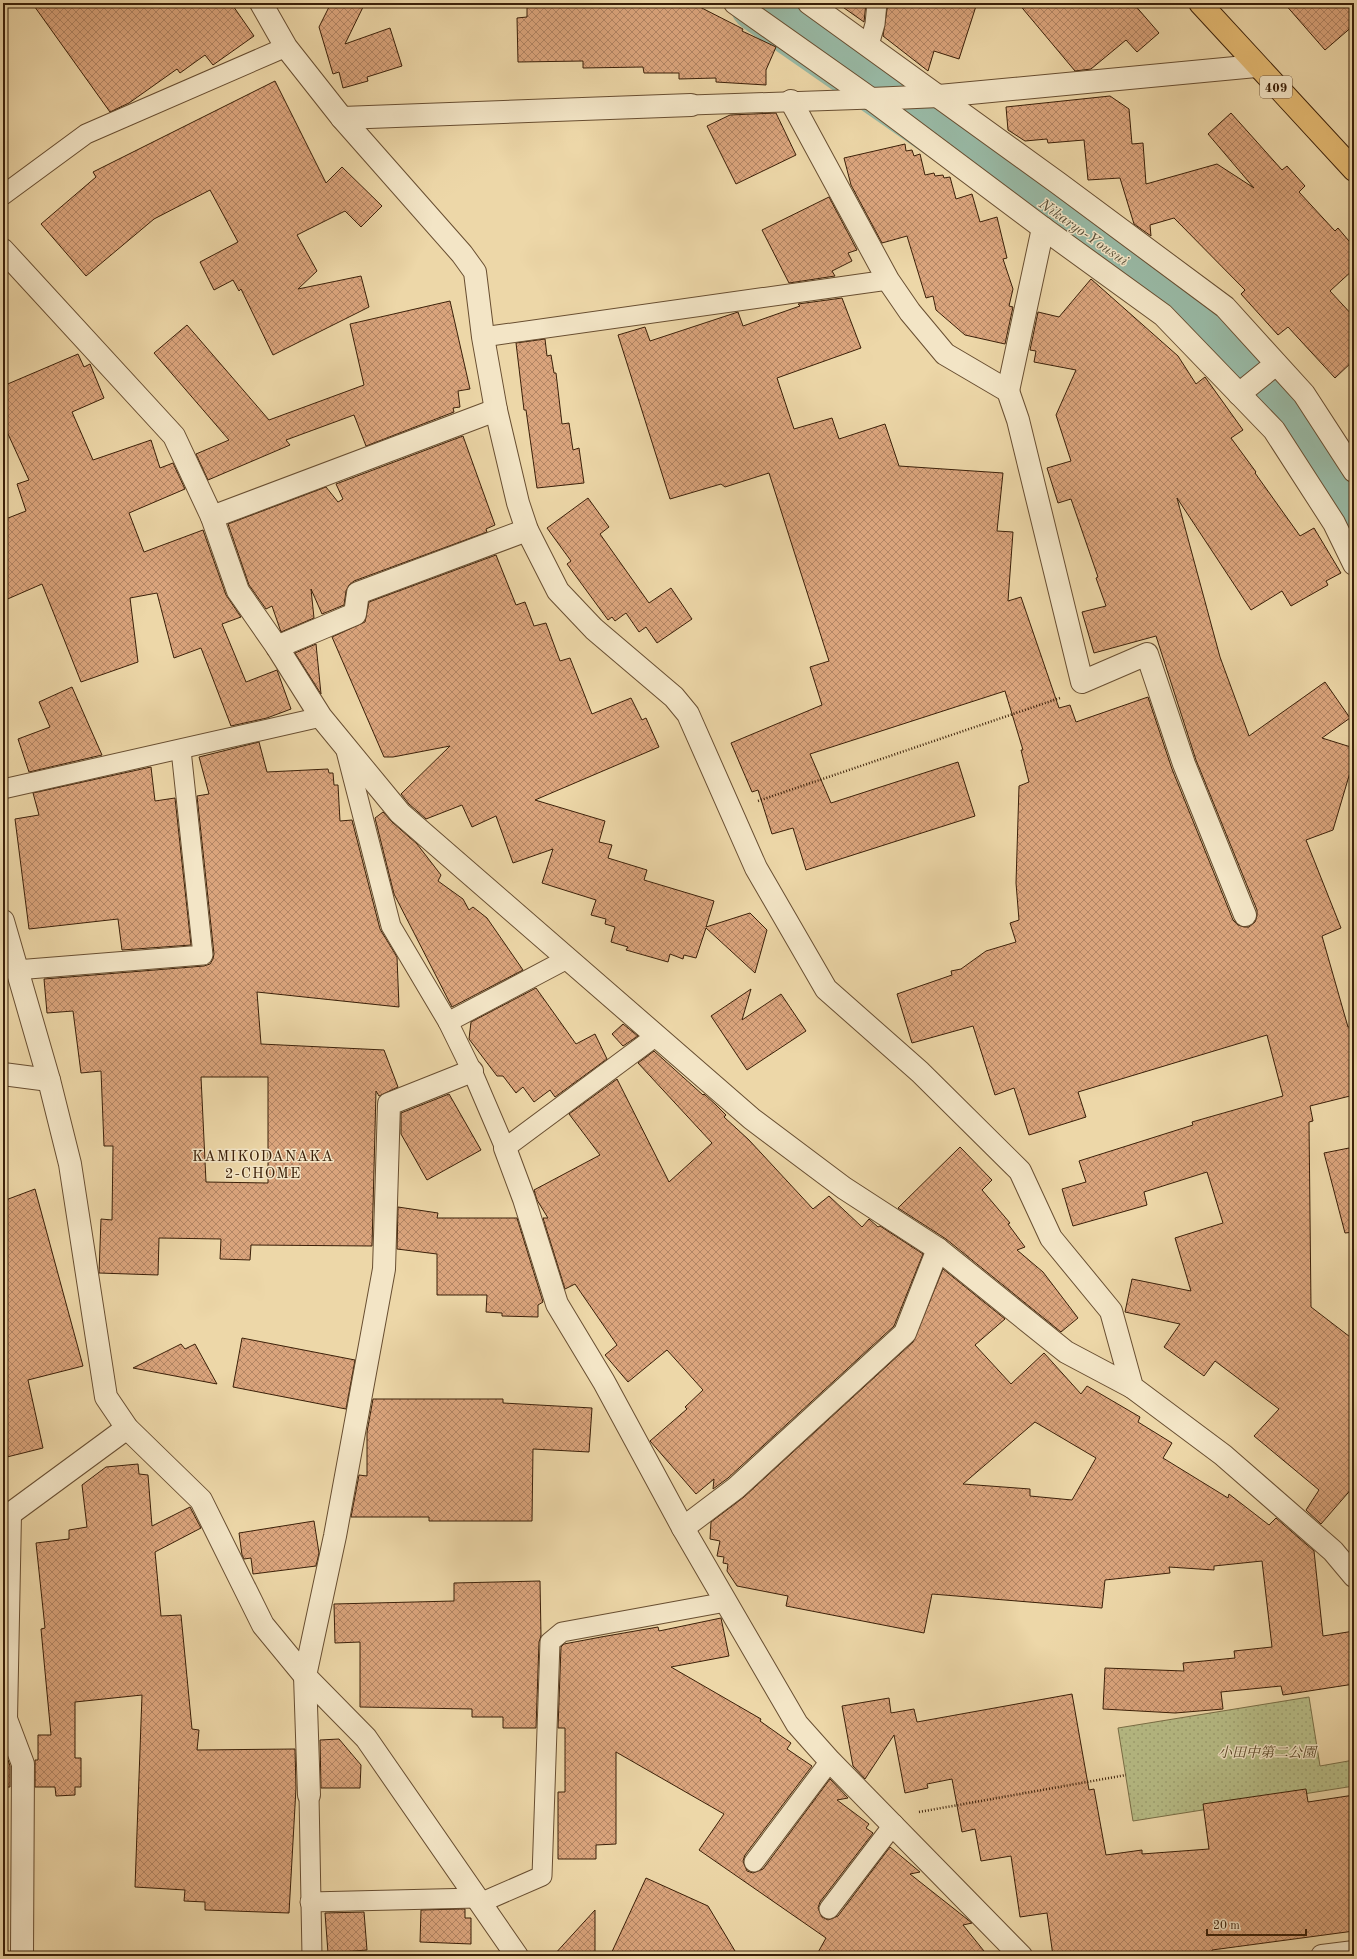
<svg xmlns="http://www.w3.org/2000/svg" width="1357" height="1959" viewBox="0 0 1357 1959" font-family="'Old Standard TT','Noto Serif JP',serif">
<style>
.park{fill:url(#park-dots);stroke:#7a6f48}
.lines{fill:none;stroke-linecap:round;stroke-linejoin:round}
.river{stroke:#99baa6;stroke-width:59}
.building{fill:url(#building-cross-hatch);stroke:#3b2009;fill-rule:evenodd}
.service-casing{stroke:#684e31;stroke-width:21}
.minor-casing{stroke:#684e31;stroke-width:24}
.trunk-casing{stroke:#3b2009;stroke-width:24}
.path{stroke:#3b2009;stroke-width:2.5;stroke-dasharray:1 2;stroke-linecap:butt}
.service{stroke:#f3e5c6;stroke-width:19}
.minor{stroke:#f3e5c6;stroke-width:22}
.trunk{stroke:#e6bc74;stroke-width:22}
.labels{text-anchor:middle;stroke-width:3;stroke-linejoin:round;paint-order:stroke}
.shield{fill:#f3e5c6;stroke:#725b42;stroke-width:1}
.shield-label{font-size:13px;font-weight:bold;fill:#3b2009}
.park-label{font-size:14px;font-style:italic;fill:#5a4829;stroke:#f3e5c6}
.water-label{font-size:15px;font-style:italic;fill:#574e38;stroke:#f3e5c6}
.neighbourhood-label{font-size:15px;letter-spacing:1px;fill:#3b2009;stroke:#f3e5c6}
</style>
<defs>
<pattern id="park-dots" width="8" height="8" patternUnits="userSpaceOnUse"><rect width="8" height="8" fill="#b8be88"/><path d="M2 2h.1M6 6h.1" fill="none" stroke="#9fa374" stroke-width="1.8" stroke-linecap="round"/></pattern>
<pattern id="building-cross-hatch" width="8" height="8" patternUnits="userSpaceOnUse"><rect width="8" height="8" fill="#daa47c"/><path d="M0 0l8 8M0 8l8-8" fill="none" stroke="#b28564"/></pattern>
</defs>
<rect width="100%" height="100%" fill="#edd7a8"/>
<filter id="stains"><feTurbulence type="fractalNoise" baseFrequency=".005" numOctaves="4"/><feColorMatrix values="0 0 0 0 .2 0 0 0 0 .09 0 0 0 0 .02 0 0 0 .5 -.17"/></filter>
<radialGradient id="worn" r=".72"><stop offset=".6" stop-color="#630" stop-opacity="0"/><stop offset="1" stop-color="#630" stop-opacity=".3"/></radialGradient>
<!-- park -->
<path class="park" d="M1309,1697L1320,1766L1354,1760V1786L1133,1821L1118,1728Z"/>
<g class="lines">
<!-- river -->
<path class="river" d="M759,3L1048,204L1183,301L1284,404L1354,517"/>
</g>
<!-- building -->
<g class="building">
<path d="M32,3H231L254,36L213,65L205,55L180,73L177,69L129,103L110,112Z"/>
<path d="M331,3H365L345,44L390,28L402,66L367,77L368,81L343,88L339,72L333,74L319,27Z"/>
<path d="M527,3H692L743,29L742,31L776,47L766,70V85L716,82V78L679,79V73H644L643,67L583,68V61L518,62L517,18L527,17Z"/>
<path d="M837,3H866L864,22Z"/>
<path d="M888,3H977L959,59L934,51L928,71L883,36Z"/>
<path d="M1018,3H1133L1159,33L1137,52L1126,40L1091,69L1075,71Z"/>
<path d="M1284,3H1354V25L1325,50Z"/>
<path d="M275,81L326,183L342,167L382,206L361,227L345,211L297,235L317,271L298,289L361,276L369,307L273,355L241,289L239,291L233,280L214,290L200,262L238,242L210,190L154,219L86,276L41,224L96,177L93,172Z"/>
<path d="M1110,96L1129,109L1132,144L1143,143L1146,184L1217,164L1254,188L1208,134L1231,113L1282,170L1287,166L1305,186L1299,192L1335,231L1338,228L1354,247V269L1330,291L1354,317V360L1335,378L1288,327L1278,335L1241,294L1245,290L1174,218L1150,225L1151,236L1134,224L1120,178L1088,180L1084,140L1048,143L1047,139L1025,141L1008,130L1006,107Z"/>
<path d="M776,113L796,155L736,184L707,126L730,115Z"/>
<path d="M905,144L906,151L912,150L914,156L920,154L925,175L934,173L935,176L943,175L944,178L950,177L956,199L972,194L980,222L997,217L1007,258L1003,259L1013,289L1009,306L1013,307L1005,344L965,335L936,310L933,296L926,298L907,236L882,243L851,185L844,158Z"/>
<path d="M829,197L857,250L848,253L852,261L832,271L835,276L789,283L762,230Z"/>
<path d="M1091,279L1178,356L1196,384L1205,377L1243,430L1231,438L1256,472L1255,473L1300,536L1314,528L1341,573L1326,581L1328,585L1291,606L1282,591L1251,610L1177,498L1220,657L1249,736L1325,682L1350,718L1322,738L1354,748V759L1333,830L1306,840L1341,928L1322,936L1348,1027L1354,1026V1095L1310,1106L1313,1121L1309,1122L1311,1307L1354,1340V1486L1321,1524L1306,1510L1319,1490L1254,1436L1279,1409L1215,1361L1204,1376L1164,1347L1180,1324L1125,1312L1132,1279L1191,1291L1175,1238L1223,1223L1207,1172L1144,1192L1147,1205L1073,1226L1062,1189L1086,1182L1079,1161L1193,1125L1192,1122L1283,1096L1267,1035L1078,1092L1086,1117L1029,1135L1014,1088L995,1095L973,1026L912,1043L897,994L952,975L951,971L961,969L986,951L1016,942L1010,923L1019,920L1016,883L1019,786L1029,782L1021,750H1023L1005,691L810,754L831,803L958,762L975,816L806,870L793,828L772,834L758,790L752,792L731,743L822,705L810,667L829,661L769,473L725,487L721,484L670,499L618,335L645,327L650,341L738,312L743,326L800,306L798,304L842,298L861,348L777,378L794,429L832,418L839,439L885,424L899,466L1003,473L997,531L1013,532L1008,601L1021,597L1059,708L1070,705L1076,722L1148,697L1172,769L1233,920L1238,925L1244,927H1249L1255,922L1257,916V910L1196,760L1156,636L1094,653L1082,612L1106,606L1096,578L1098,577L1071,499L1058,503L1047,468L1071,461L1056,415L1076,370L1034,362L1036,351L1030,350L1038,312L1059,317Z"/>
<path d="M450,301L470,389L458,391L460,407L453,408L454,412L366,446L354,415L286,440L290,445L208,480L196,454L229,440L154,353L187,325L269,420L364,385L350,324Z"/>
<path d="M545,339L547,356L551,355L554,373H556L562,424L569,423L573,450L579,448L584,483L537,488L526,410H524L516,343Z"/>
<path d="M78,354L84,367L90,364L104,398L72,412L93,460L151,440L160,468L173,463L185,489L129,513L144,552L203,530L226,595L241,617L222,624L246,682L277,670L291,709L267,718L231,726L201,648L174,658L157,593L130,598L138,662L81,682L42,584L3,601V520L26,511L17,484L29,480L3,423V386Z"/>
<path d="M463,436L495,525L486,529L487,532L354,581L349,585L346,591L344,605L322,614L311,589L314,618L281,632L272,606L266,609L249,585L228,524L326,487L338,502L343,499L336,484Z"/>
<path d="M588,498L609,527L600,534L649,603L671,588L692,619L657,643L646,627L639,632L626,613L615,621L612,617L608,620L567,564L571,561L547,528Z"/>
<path d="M496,555L516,605L525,602L534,626L546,623L560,661L570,658L592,714L631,698L642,720L646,718L659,747L535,800L605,821L599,842L612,845L608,858L647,870L644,880L714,901L706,927L750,913L767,930L755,973L706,928L696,958L684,955L683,959L670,954L668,962L626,950L628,947L611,942L615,927L605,924L606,919L591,915L596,900L542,883L553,849L513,863L496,816L472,827L462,805L426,819L409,804L401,794L450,746L393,757H384L332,637L365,622L369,602Z"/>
<path d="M316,644L321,694L295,653Z"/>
<path d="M72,687L102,755L29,772L18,739L50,727L39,702Z"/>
<path d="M259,742L267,772L328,769L329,773H333L334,785H338L340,821L352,820L380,929L397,957L399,1007L257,992L261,1044L384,1050L398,1087L379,1096L376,1091L372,1246L251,1245L250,1260L220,1259L221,1239L159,1238L158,1275L99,1273L101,1219L112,1220L113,1146H104L101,1071L81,1073L73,1011L47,1013L44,979L204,966L210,964L213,959L214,954L197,796L209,794L199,757ZM201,1077H268V1183L206,1182Z"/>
<path d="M151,767L155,801L175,798L191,945L122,950L118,919L29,929L15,819L39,815L33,793Z"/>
<path d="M383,812L392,822L417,844L441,875L438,881L463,899L469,910L473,907L487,918L523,970L452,1007L394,894L375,818Z"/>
<path d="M536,988L576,1044L595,1034L607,1059L555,1097L550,1090L534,1102L523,1087L516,1093L503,1076H497L469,1039L471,1022Z"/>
<path d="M751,989L742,1020L781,994L806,1031L747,1070L711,1016Z"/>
<path d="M623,1024L638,1036L623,1046L612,1034Z"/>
<path d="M654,1051L703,1095L704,1094L716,1105L726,1115L724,1117L749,1140L813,1209L829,1196L862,1227L869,1219L878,1227L880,1226L923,1254L894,1326L728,1478L713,1489L714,1479L696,1494L650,1441L687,1409L685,1407L703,1390L667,1350L628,1382L605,1355L617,1345L575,1284L565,1289L543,1218H548L537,1200L534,1190L600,1155L569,1114L617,1079L669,1182L712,1143L638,1063Z"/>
<path d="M449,1094L481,1150L427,1180L401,1134V1113Z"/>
<path d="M960,1147L992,1180L982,1190L1010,1223L1008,1224L1025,1247L1017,1250L1043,1272L1078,1318L1061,1332L946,1239L898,1208Z"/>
<path d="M1354,1147V1232L1345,1233L1324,1153Z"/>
<path d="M35,1189L83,1366L28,1380L43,1448L3,1458V1201Z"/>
<path d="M398,1207L438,1213L437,1218H517L543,1302L538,1305V1317L502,1316V1313L486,1312L487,1295H437V1254L397,1249Z"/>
<path d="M943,1269L1005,1319L975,1345L1011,1384L1044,1353L1081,1394L1087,1386L1140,1417L1138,1422L1172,1443L1163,1458L1228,1498L1229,1494L1269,1525L1276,1518L1314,1551L1323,1636L1354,1631V1684L1283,1695L1281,1686L1221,1692L1223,1709L1175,1713L1103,1709L1105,1668L1184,1671L1183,1663L1235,1658L1234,1651L1272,1647L1262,1561L1214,1566V1570L1169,1567L1170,1573L1105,1580L1102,1608L932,1594L924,1633L786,1606L788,1596L737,1586L727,1571L728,1564L723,1563L724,1557L717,1556L720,1541L710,1539L711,1522L744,1497L913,1342ZM1035,1422L1096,1458L1072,1500L1030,1496V1489L963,1484Z"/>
<path d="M242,1338L355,1360L346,1409L233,1387Z"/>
<path d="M181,1344L185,1349L195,1344L217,1384L133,1368Z"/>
<path d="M373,1399H503V1403L592,1408L589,1452L533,1449L532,1521H429V1517H351L359,1475L367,1476V1432Z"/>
<path d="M138,1464L139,1474L148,1475L152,1526L190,1507L201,1528L155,1552L161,1616L181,1615L192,1729L199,1730L197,1750L295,1749L296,1788L289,1913L205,1910V1902L184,1901L185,1890L135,1887L142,1695L75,1702V1758H81V1787H75V1795L56,1796L55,1787H35V1760H38V1735H51L41,1629L45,1628L36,1543L69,1539V1530L87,1527L82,1485L106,1467Z"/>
<path d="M314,1521L319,1553L316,1566L253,1574L251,1558L244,1559L242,1555L239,1533Z"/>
<path d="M540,1581L541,1636L539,1642L536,1728H503V1717H472V1709L360,1707V1642L335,1643L334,1604L454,1601V1583Z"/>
<path d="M721,1618L729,1656L671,1667L761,1719L760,1721L791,1743L787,1749L812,1766L745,1855L743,1861L747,1871L753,1873L763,1869L830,1779L848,1798L837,1800L869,1824L866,1828L873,1833L820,1902L818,1908L822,1917L828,1920L838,1916L890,1847L920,1872L910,1874L972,1923L963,1925L988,1956H816L826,1938L699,1850L724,1814L616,1752V1844L596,1845V1859H558V1792H565V1728H558L561,1647L564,1644L601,1637L658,1627L659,1631Z"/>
<path d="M1072,1694L1089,1790L1094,1789L1106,1855L1142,1850V1854L1209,1849L1203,1804L1306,1789L1308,1802L1354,1795V1931L1212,1950V1956H1053L1047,1913L1020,1917L1011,1856L981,1861L975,1829L962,1832L952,1779L927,1784L928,1788L905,1793L894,1735L865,1779L853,1766L842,1706L889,1698L891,1713L914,1709L917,1722Z"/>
<path d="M339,1739L361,1765L360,1788H321L320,1740Z"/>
<path d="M3,1760H8L10,1766V1787H3Z"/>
<path d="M646,1878L708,1906L738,1956H610Z"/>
<path d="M460,1909H465V1918H471V1944L420,1942L421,1910Z"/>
<path d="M595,1910V1956H553Z"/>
<path d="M364,1912L367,1950L328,1953L325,1913Z"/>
</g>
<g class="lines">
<!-- service casing -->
<g class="service-casing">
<g id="service">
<path d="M869,45L875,24L877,3"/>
<path d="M691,105L871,99"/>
<path d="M3,195L86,134L286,47"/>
<path d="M483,337L888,280"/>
<path d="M345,747L391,926L448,1022L472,1071L505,1148L656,1036"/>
<path d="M3,789L321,717"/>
<path d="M16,970L203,955L181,750"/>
<path d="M448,1022L567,959"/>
<path d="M309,1795L312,1956"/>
<path d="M754,1862L830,1761"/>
<path d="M310,1902L476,1898"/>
<path d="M480,1903L542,1876L550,1642L562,1632L726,1602"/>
<path d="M829,1909L894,1824"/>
</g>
</g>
<!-- minor casing -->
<g class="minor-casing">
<g id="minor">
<path d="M261,3L286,47L342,118L462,254L475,272L483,337L496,410L518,503L527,530L558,591L594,629L674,697L688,714L756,868L826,989L920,1072L1020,1171L1051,1238L1111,1311L1132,1387L1223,1455L1333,1551L1354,1576"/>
<path d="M735,3L871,99L1043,228L1163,315L1274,430L1334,523L1354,564"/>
<path d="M809,3L1058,183L1225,307L1304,394L1354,471"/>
<path d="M871,99L939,96L1256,66"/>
<path d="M791,101L888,280L910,312L945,354L1008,391L1018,420L1082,682L1147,654L1184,764L1245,915"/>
<path d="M342,118L691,105"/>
<path d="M3,250L174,436L212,517L238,591L277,647L321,717L400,813L752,1119L844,1188L938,1249L1066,1352L1132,1387"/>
<path d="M1008,391L1043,228"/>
<path d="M1239,394L1276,364"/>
<path d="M212,517L496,410"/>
<path d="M277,647L355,614L358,593L527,530"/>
<path d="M3,921L49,1080L70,1164L106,1397L127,1428L201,1500L263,1625L305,1676L366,1738L517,1956"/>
<path d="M3,1074L49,1080"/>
<path d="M505,1148L524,1199L557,1304L604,1382L683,1528L797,1724L830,1761L1021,1956"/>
<path d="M3,1513L10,1514L127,1428"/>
<path d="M10,1514L6,1719L23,1764L22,1956"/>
<path d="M683,1528L736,1488L905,1333L938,1249"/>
<path d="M309,1795L305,1676L335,1536L384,1269L389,1104L472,1071"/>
<path d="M1322,1956L1354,1952"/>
</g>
</g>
<!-- trunk casing -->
<g class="trunk-casing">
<path id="trunk" d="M1200,3L1354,170"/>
</g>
<!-- path -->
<g class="path">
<path d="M758,801L1060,698"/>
<path d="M919,1812L1126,1775"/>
</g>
<!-- service -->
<use href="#service" class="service"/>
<!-- minor -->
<use href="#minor" class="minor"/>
<!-- trunk -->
<use href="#trunk" class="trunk"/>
</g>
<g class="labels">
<!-- shield labels -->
<rect class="shield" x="1260" y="76" width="32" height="22" rx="3"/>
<g class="shield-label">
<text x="1276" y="92">409</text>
</g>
<!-- park labels -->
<g class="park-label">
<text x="1267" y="1757">小田中第二公園</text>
</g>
<!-- water labels -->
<g class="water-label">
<text transform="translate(1084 232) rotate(35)" y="5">Nikaryo-Yousui</text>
</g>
<!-- neighbourhood labels -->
<g class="neighbourhood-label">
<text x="263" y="1161">KAMIKODANAKA<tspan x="263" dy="17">2-CHOME</tspan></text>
</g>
</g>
<!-- margin -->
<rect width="1357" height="1959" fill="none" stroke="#edd7a8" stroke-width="16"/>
<rect x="4" y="4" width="1349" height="1951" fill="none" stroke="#3b2009" stroke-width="2"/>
<rect x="8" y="8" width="1341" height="1943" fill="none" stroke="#3b2009"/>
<!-- scale -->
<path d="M1207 1929v6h99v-6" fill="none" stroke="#3b2009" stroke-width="2"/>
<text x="1213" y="1929" font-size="12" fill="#3b2009" stroke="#f3e5c6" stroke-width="3" paint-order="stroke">20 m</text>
<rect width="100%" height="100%" filter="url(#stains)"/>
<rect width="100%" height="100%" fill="url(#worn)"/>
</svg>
